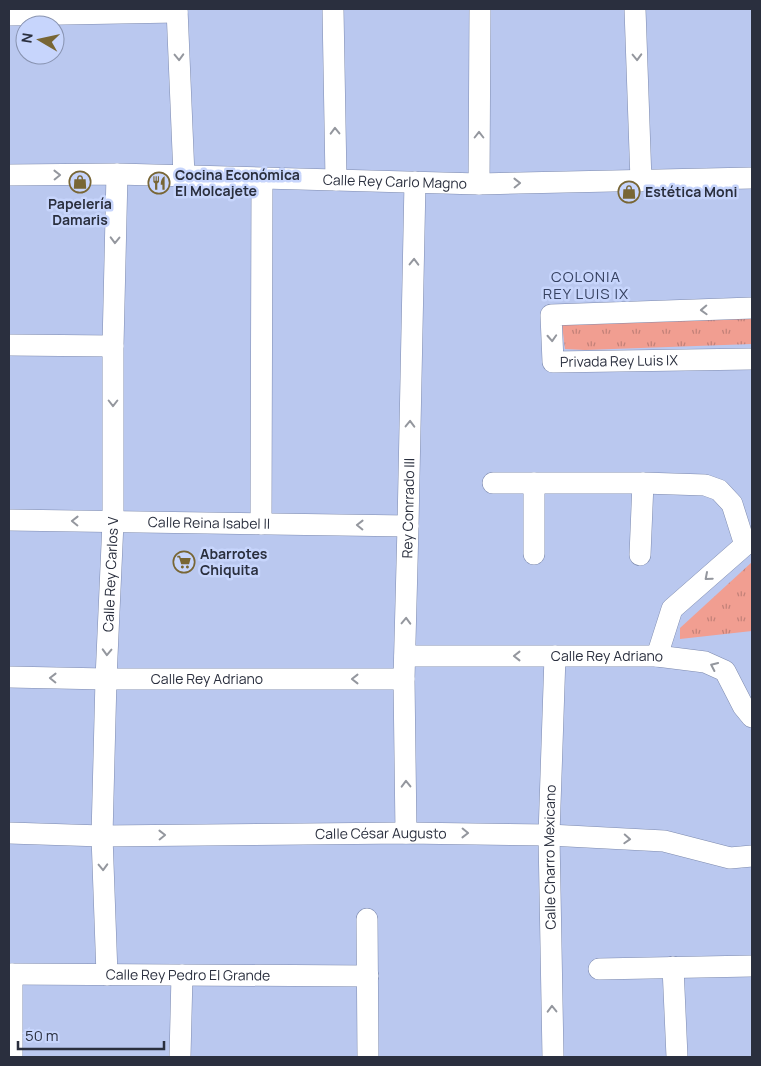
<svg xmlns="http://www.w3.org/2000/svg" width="761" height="1066" viewBox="0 0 761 1066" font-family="Manrope,sans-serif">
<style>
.grass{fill:url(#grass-tufts)}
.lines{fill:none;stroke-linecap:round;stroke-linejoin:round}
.minor-casing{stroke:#7d8aae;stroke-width:22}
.minor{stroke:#fff;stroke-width:21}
.oneway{stroke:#94979e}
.labels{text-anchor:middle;stroke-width:5;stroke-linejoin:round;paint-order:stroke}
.poi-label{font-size:14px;font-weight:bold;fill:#2a2f3e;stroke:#c7d5fc;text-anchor:start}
.street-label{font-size:14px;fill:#2a2f3e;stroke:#c7d5fc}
.neighbourhood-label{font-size:15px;letter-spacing:1px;fill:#364160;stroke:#c7d5fc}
</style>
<defs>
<pattern id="grass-tufts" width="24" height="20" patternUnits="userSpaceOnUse" patternTransform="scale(1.25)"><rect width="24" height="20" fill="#f19e91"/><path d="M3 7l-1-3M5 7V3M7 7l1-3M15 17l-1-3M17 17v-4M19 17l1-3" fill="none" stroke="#c38178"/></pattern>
</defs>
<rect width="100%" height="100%" fill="#bac8ef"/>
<!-- grass -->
<g class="grass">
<path d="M752,316V344L585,350L565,349L562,325Z"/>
<path d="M752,562V631L680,639V628Z"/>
</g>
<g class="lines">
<!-- minor casing -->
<g class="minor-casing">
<g id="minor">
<path d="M177,9L184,176"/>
<path d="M333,9L336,180"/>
<path d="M635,9L641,181"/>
<path d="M9,15L177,12"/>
<path id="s1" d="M9,175L117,174L479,184L752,178"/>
<path d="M479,184L480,9"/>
<path id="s2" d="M752,308L551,315L553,362L752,359"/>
<path d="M9,345L113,346"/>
<path d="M493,483H643L705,485L719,490L732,504L745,545"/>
<path id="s3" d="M9,520L408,526"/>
<path d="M261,524L262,178"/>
<path d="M534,554V483"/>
<path d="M640,555L643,483"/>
<path id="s4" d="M405,656H657L705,662L725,671L743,706L752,717"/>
<path d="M657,656L672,609L745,545L752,540"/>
<path id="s5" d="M9,677L106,679H404"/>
<path id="s6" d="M9,833L102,836L406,833L549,835L664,841L730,858L752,856"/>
<path id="s7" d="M406,833L404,679L408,526L415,182"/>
<path d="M367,919L368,1057"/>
<path d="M673,967L677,1057"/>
<path d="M599,969L752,966"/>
<path id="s8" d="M9,974L368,976"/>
<path d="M12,974V1057"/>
<path id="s9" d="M107,975L102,836L106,679L113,522V346L117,174"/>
<path d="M180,1057L182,975"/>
<path id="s10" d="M553,1057L549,835L555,656"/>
</g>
</g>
<!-- minor -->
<use href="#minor" class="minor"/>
</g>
<!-- one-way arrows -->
<defs><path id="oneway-chevron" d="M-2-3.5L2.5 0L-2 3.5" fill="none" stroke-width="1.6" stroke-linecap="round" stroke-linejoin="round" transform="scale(1.25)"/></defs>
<g class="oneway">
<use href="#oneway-chevron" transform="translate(179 57) rotate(88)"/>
<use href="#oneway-chevron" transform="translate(637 57) rotate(88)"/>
<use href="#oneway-chevron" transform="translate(335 131) rotate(-91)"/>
<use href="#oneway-chevron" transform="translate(479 135) rotate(-90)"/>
<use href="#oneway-chevron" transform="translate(57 175) rotate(-1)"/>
<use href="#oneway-chevron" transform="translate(517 183) rotate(-1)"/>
<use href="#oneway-chevron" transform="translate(115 240) rotate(91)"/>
<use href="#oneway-chevron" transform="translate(414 262) rotate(-89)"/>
<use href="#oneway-chevron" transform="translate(704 310) rotate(178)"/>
<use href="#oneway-chevron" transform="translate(552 338) rotate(87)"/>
<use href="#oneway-chevron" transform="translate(113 403) rotate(90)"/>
<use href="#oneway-chevron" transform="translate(410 424) rotate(-89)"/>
<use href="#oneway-chevron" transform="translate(75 521) rotate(-179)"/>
<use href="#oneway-chevron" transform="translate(360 525) rotate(-179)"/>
<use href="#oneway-chevron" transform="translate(708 577) rotate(139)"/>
<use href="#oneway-chevron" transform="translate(406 621) rotate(-88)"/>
<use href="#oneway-chevron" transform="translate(107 652) rotate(92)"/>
<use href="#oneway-chevron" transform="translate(517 656) rotate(180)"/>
<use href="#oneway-chevron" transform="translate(714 666) rotate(-155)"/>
<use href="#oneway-chevron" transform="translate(53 678) rotate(-179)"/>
<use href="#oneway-chevron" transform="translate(355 679) rotate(180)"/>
<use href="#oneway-chevron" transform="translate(406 784) rotate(-91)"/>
<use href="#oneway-chevron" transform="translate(465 833) rotate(1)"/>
<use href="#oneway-chevron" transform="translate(162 835) rotate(-1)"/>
<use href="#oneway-chevron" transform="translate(627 839) rotate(3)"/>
<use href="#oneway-chevron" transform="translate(103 867) rotate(88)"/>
<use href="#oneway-chevron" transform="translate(552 1009) rotate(-91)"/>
</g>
<!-- icons -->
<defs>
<g id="shop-ring" transform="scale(1.125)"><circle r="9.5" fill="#c7d5fc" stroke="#786635" stroke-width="1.5"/><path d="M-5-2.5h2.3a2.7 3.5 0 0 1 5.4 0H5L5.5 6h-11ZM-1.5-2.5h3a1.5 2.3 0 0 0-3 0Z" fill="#786635"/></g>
<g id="restaurant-ring" transform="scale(1.125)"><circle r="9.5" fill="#c7d5fc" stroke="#786635" stroke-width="1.5"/><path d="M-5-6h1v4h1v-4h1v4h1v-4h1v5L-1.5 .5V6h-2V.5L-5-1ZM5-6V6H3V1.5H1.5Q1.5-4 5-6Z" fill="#786635"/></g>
<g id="supermarket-ring" transform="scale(1.125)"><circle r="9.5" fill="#c7d5fc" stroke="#786635" stroke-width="1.5"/><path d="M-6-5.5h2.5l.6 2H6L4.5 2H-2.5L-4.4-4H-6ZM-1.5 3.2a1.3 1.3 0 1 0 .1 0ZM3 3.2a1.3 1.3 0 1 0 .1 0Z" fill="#786635"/></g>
</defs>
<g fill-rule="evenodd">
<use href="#shop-ring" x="80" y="182"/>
<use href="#restaurant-ring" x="159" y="183"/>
<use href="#shop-ring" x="629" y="192"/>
<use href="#supermarket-ring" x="184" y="562"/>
</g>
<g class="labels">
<!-- poi labels -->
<g class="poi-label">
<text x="175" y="180">Cocina Económica<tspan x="175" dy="16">El Molcajete</tspan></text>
<text x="645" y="197">Estética Moni</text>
<text x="80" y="209" text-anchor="middle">Papelería<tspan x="80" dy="16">Damaris</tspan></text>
<text x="200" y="559">Abarrotes<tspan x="200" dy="16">Chiquita</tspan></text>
</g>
<!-- street labels -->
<g class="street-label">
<text dy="5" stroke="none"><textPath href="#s1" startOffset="386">Calle Rey Carlo Magno</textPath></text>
<text dy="5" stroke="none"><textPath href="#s2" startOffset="314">Privada Rey Luis IX</textPath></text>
<text dy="5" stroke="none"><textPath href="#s7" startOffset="325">Rey Conrrado III</textPath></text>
<text dy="5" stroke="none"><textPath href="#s3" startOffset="200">Calle Reina Isabel II</textPath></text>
<text dy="5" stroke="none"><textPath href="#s9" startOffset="401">Calle Rey Carlos V</textPath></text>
<text dy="5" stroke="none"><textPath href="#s4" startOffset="202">Calle Rey Adriano</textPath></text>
<text dy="5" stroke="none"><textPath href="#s5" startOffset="198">Calle Rey Adriano</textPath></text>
<text dy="5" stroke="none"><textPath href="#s6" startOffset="372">Calle César Augusto</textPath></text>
<text dy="5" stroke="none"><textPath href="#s10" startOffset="200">Calle Charro Mexicano</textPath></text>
<text dy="5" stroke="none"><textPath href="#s8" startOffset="179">Calle Rey Pedro El Grande</textPath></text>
</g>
<!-- neighbourhood labels -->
<g class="neighbourhood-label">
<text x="586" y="282">COLONIA<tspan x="586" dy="17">REY LUIS IX</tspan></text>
</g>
</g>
<!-- border -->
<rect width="761" height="1066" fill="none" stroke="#2a2f3e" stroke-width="20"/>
<!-- north arrow -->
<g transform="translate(40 40) rotate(279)"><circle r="24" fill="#c7d5fc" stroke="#8893b0"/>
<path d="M0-4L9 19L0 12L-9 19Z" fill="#786635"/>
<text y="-8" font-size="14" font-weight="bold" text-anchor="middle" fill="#2a2f3e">N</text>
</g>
<!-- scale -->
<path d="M18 1041v8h146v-8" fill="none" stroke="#2a2f3e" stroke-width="2.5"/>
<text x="25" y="1041" font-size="15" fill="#2a2f3e" stroke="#c7d5fc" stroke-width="4" paint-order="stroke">50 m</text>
</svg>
